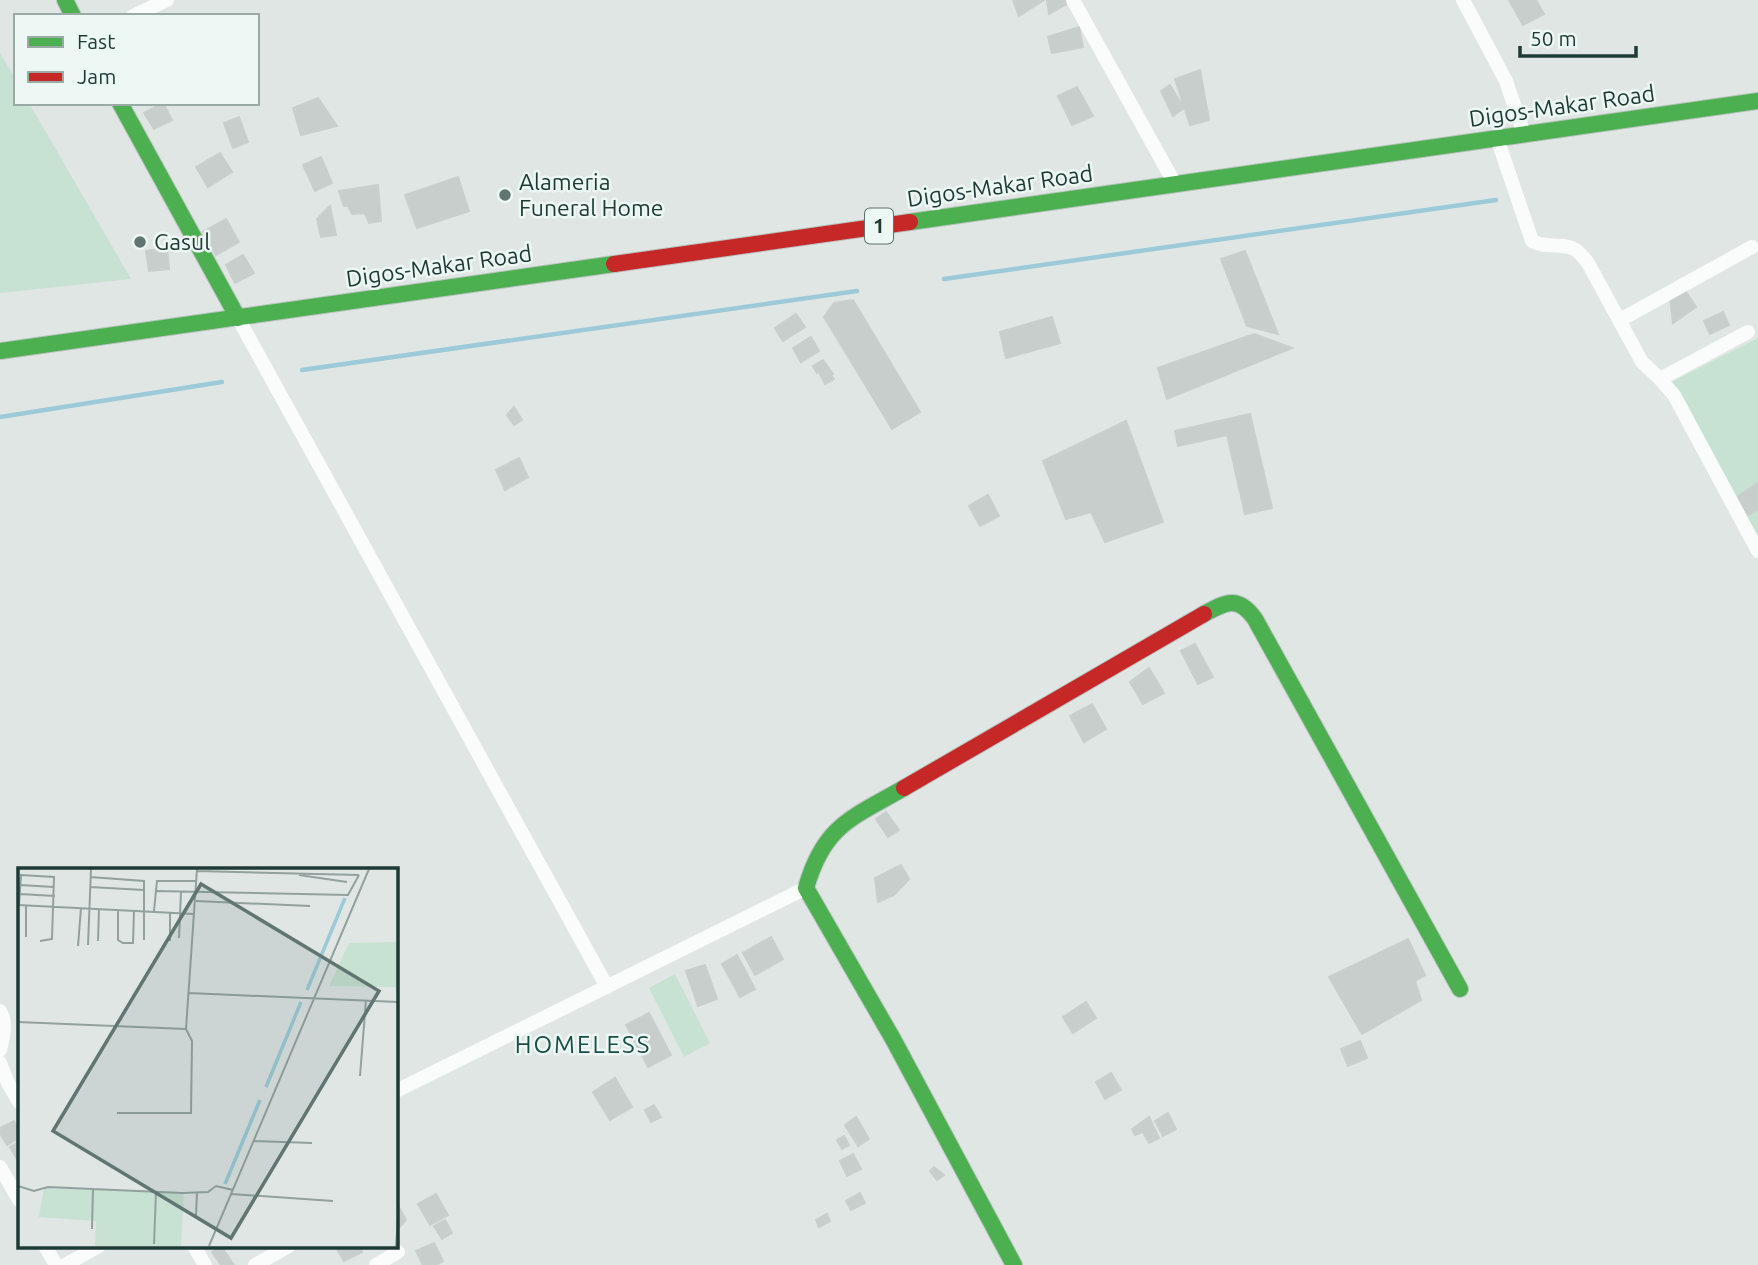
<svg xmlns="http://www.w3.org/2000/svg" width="1758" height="1265" viewBox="0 0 1758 1265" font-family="Ubuntu,sans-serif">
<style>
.green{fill:#c7e1d2}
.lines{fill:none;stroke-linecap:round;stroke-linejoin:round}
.stream{stroke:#9ccad9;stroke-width:4.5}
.building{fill:#c7cecb;stroke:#c9cfcd;stroke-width:2}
.fast-casing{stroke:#b9c3c0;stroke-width:18}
.jam-casing{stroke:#b9c3c0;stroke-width:18}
.street{stroke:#fafbfb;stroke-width:14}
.fast{stroke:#4caf50;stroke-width:16}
.jam{stroke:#c62828;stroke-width:16}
.poi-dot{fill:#617672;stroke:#edf7f3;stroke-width:2.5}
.labels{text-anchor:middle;stroke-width:5;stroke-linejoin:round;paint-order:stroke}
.shield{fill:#edf7f3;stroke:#5b736e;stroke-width:2}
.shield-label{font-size:21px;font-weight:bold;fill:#1d3a35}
.street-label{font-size:23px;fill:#1d3a35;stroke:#edf7f3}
.poi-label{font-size:23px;fill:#1d3a35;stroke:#edf7f3;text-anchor:start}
.neighbourhood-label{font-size:24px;letter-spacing:2px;fill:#194d45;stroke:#edf7f3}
.inset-river{fill:none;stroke:#9ccad9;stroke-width:3.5}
.inset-road{fill:none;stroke:#92a19e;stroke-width:2}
.view{fill:#617672;fill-opacity:0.15;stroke:#617672;stroke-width:3.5}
.inset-edge{fill:none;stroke:#1d3a35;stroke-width:3.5}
</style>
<rect width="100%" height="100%" fill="#e0e6e4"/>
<!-- green -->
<g class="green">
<path d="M0,53L16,80V103H29L131,279L0,293Z"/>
<path d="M1758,338V555L1664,386Z"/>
<path d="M675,974L710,1043L684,1057L649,988Z"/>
</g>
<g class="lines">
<!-- stream -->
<g class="stream">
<path d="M944,279L1496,200"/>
<path d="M302,370L857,291"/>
<path d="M0,417L222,382"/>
</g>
</g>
<!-- building -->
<g class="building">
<path d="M1013,0H1044L1019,16Z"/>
<path d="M1047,0H1067L1069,3L1049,14Z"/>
<path d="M1509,0H1536L1544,14L1523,25Z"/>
<path d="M1079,27L1083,47L1052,53L1048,37Z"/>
<path d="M1200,70L1209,120L1190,125L1175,79Z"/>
<path d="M1170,85L1184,108L1173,116L1161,91Z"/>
<path d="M1077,87L1093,116L1072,125L1058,96Z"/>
<path d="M318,98L337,126L301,135L293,108Z"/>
<path d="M163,103L172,120L154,129L144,113Z"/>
<path d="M239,117L248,142L233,148L224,123Z"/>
<path d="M220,153L232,172L208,187L196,167Z"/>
<path d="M321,157L332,183L315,191L303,165Z"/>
<path d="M458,177L469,211L417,228L405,195Z"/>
<path d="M378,185L381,221L369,223L365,213L352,214L348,206H344L339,191Z"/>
<path d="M330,206L336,235L321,237L317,219Z"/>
<path d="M226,219L239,242L216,255L203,232Z"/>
<path d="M167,248L169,269L149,271L146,251Z"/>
<path d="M1245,251L1278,334L1247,326L1221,259Z"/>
<path d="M243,255L254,273L235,283L226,265Z"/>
<path d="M1684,289L1696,307L1673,323L1670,298Z"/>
<path d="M853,300L920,412L892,429L824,317L834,303Z"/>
<path d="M1723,312L1729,325L1710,334L1704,321Z"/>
<path d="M796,314L805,327L783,341L775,328Z"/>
<path d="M1052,317L1060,343L1006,358L1000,332Z"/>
<path d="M1254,334L1292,348L1167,399L1158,368Z"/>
<path d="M811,337L819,351L801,362L793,348Z"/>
<path d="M823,360L833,374L831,375L834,379L825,384L819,372L817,373L813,366Z"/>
<path d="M514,407L522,420L514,425L507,415Z"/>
<path d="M1250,414L1272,508L1245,514L1227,435L1178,446L1175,431Z"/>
<path d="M1126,421L1163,522L1105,542L1091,512L1066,519L1043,461Z"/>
<path d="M519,458L528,477L505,490L496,470Z"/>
<path d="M1758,483V509L1748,515L1737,497Z"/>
<path d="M988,495L999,516L980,526L969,506Z"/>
<path d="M1195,644L1213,677L1198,684L1181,651Z"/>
<path d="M1149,668L1164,693L1143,704L1130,682Z"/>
<path d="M1092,704L1106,729L1084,742L1070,716Z"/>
<path d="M886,812L899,830L888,837L876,819Z"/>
<path d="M901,865L909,879L894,895L878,902L875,878Z"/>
<path d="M771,937L783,959L755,975L743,953Z"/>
<path d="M1408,939L1425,975L1415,981L1421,1000L1362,1034L1329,977Z"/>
<path d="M737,955L755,989L740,997L722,964Z"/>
<path d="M705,965L717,999L698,1006L686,971Z"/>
<path d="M1086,1002L1096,1018L1073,1033L1063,1017Z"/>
<path d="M649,1013L671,1055L648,1067L626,1025Z"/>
<path d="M1360,1041L1367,1058L1348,1066L1341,1049Z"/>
<path d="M1111,1073L1121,1090L1105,1099L1096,1082Z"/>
<path d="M615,1078L632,1107L610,1120L593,1092Z"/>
<path d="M654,1105L661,1117L651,1122L645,1110Z"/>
<path d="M1168,1113L1176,1129L1163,1136L1155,1121Z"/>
<path d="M856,1117L869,1139L858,1146L845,1125Z"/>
<path d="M1149,1117L1159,1138L1149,1143L1143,1132L1135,1135L1132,1129Z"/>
<path d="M14,1121L19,1129V1138L7,1145L0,1133V1128Z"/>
<path d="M844,1136L849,1145L842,1149L837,1140Z"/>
<path d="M19,1142V1163L10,1147Z"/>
<path d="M853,1154L861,1169L847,1176L840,1161Z"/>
<path d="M934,1167L944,1175L937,1180L930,1171Z"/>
<path d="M860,1193L865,1203L851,1210L846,1201Z"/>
<path d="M436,1194L448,1215L430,1225L418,1204Z"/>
<path d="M396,1202L406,1220L396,1231Z"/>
<path d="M827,1214L830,1221L819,1227L816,1220Z"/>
<path d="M445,1220L452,1233L442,1239L434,1226Z"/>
<path d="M434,1243L443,1261L436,1265H423L416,1251Z"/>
<path d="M221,1246L234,1265H221L212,1252Z"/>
<path d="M335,1246H359L362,1252L344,1261Z"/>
</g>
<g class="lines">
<!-- fast casing -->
<g class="fast-casing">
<g id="fast">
<path d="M65,0L73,16"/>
<path d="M120,103L238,318"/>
<path d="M910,222L1758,101"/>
<path d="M0,351L614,264"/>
<path d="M1204,614C1226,602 1238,595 1255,619L1460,989"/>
<path d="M904,788C852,818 824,825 806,888L893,1039L1014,1265"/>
</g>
</g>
<!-- jam casing -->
<g class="jam-casing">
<g id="jam">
<path d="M614,264L910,222"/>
<path d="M904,788L1204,614"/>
</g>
</g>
<!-- street -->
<g class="street">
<path d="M1073,0L1175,184"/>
<path d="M1463,0L1506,81L1524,134"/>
<path d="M133,16L167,0"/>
<path d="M1497,138L1532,241C1546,249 1564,242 1576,250C1581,254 1585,259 1588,263L1642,362L1660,379L1674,395L1758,551"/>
<path d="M238,318L607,987"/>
<path d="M1620,320L1752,247"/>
<path d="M1660,379L1748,332"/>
<path d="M0,1011C7,1023 3,1037 0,1050"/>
<path d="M0,1063L8,1083L19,1102"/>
<path d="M396,1091L806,888"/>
<path d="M0,1167L19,1200"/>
<path d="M45,1246L56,1265"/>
<path d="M194,1246L205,1265"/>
<path d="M65,1265L99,1246"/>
<path d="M255,1265L289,1246"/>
<path d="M376,1265L398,1252"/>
</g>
<!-- fast -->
<use href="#fast" class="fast"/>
<!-- jam -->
<use href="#jam" class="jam"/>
</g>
<!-- markers -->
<g class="poi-dot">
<circle cx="505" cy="195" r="7"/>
<circle cx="140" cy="242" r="7"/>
</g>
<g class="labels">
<!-- shield labels -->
<rect class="shield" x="865" y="208.5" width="28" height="35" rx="5"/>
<g class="shield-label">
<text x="879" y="233">1</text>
</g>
<!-- street labels -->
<g class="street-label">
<text transform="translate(1562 106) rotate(-8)" y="8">Digos-Makar Road</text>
<text transform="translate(1000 186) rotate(-8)" y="8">Digos-Makar Road</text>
<text transform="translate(439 266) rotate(-8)" y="8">Digos-Makar Road</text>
</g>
<!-- poi labels -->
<g class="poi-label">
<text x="519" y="190">Alameria<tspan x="519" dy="26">Funeral Home</tspan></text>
<text x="154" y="250">Gasul</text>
</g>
<!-- neighbourhood labels -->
<g class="neighbourhood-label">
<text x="583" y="1053">HOMELESS</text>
</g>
</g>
<!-- overview -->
<g transform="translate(18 868)">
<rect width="380" height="380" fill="#e0e6e4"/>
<path d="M380,74V119L311,118L331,75ZM26,320L166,324L163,378H77L78,353L21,349Z" fill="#c7e1d2"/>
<path class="inset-river" d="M289,122L327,30M248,219L283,134M207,316L242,232"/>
<path class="inset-road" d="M179,3L341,7M281,7L329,14M72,9L126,13V72M2,17L36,19M72,19L126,22M137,23L330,27L341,7M2,26L37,28M178,33L292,38M0,37L176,46M1,37L3,7L36,9L34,71L22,73M100,42V72L105,75H115L116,43M136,43L139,13H178M8,69V38M161,70L163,24M80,73L81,41M152,73V44M70,77L73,1M60,78L63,40M171,125L380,134M0,154L168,161M342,208L348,132M99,245H173L174,173L168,161L179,1M236,273L294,275M0,318L16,323L30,319L164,325L190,324L198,318L215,322M213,326L315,333M178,348L179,324M74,361L75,320M136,376L138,324M191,378L351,1M378,378L380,350"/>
<path class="view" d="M183,16L361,123L213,370L35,263Z"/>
<rect width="380" height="380" class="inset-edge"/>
</g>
<!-- legend -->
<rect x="14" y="14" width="245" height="91" fill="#edf7f3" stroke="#9aaba7" stroke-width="2"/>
<rect x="28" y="37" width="35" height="10" fill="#4caf50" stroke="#9aaba7" stroke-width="2"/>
<text x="77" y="49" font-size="21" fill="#1d3a35">Fast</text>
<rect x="28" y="72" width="35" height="10" fill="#c62828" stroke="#9aaba7" stroke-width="2"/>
<text x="77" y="84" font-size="21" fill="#1d3a35">Jam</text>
<!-- scale -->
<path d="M1520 46v10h116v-10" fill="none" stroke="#1d3a35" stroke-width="3.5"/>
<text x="1530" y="46" font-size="21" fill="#1d3a35" stroke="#edf7f3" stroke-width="5" paint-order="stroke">50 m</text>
</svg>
